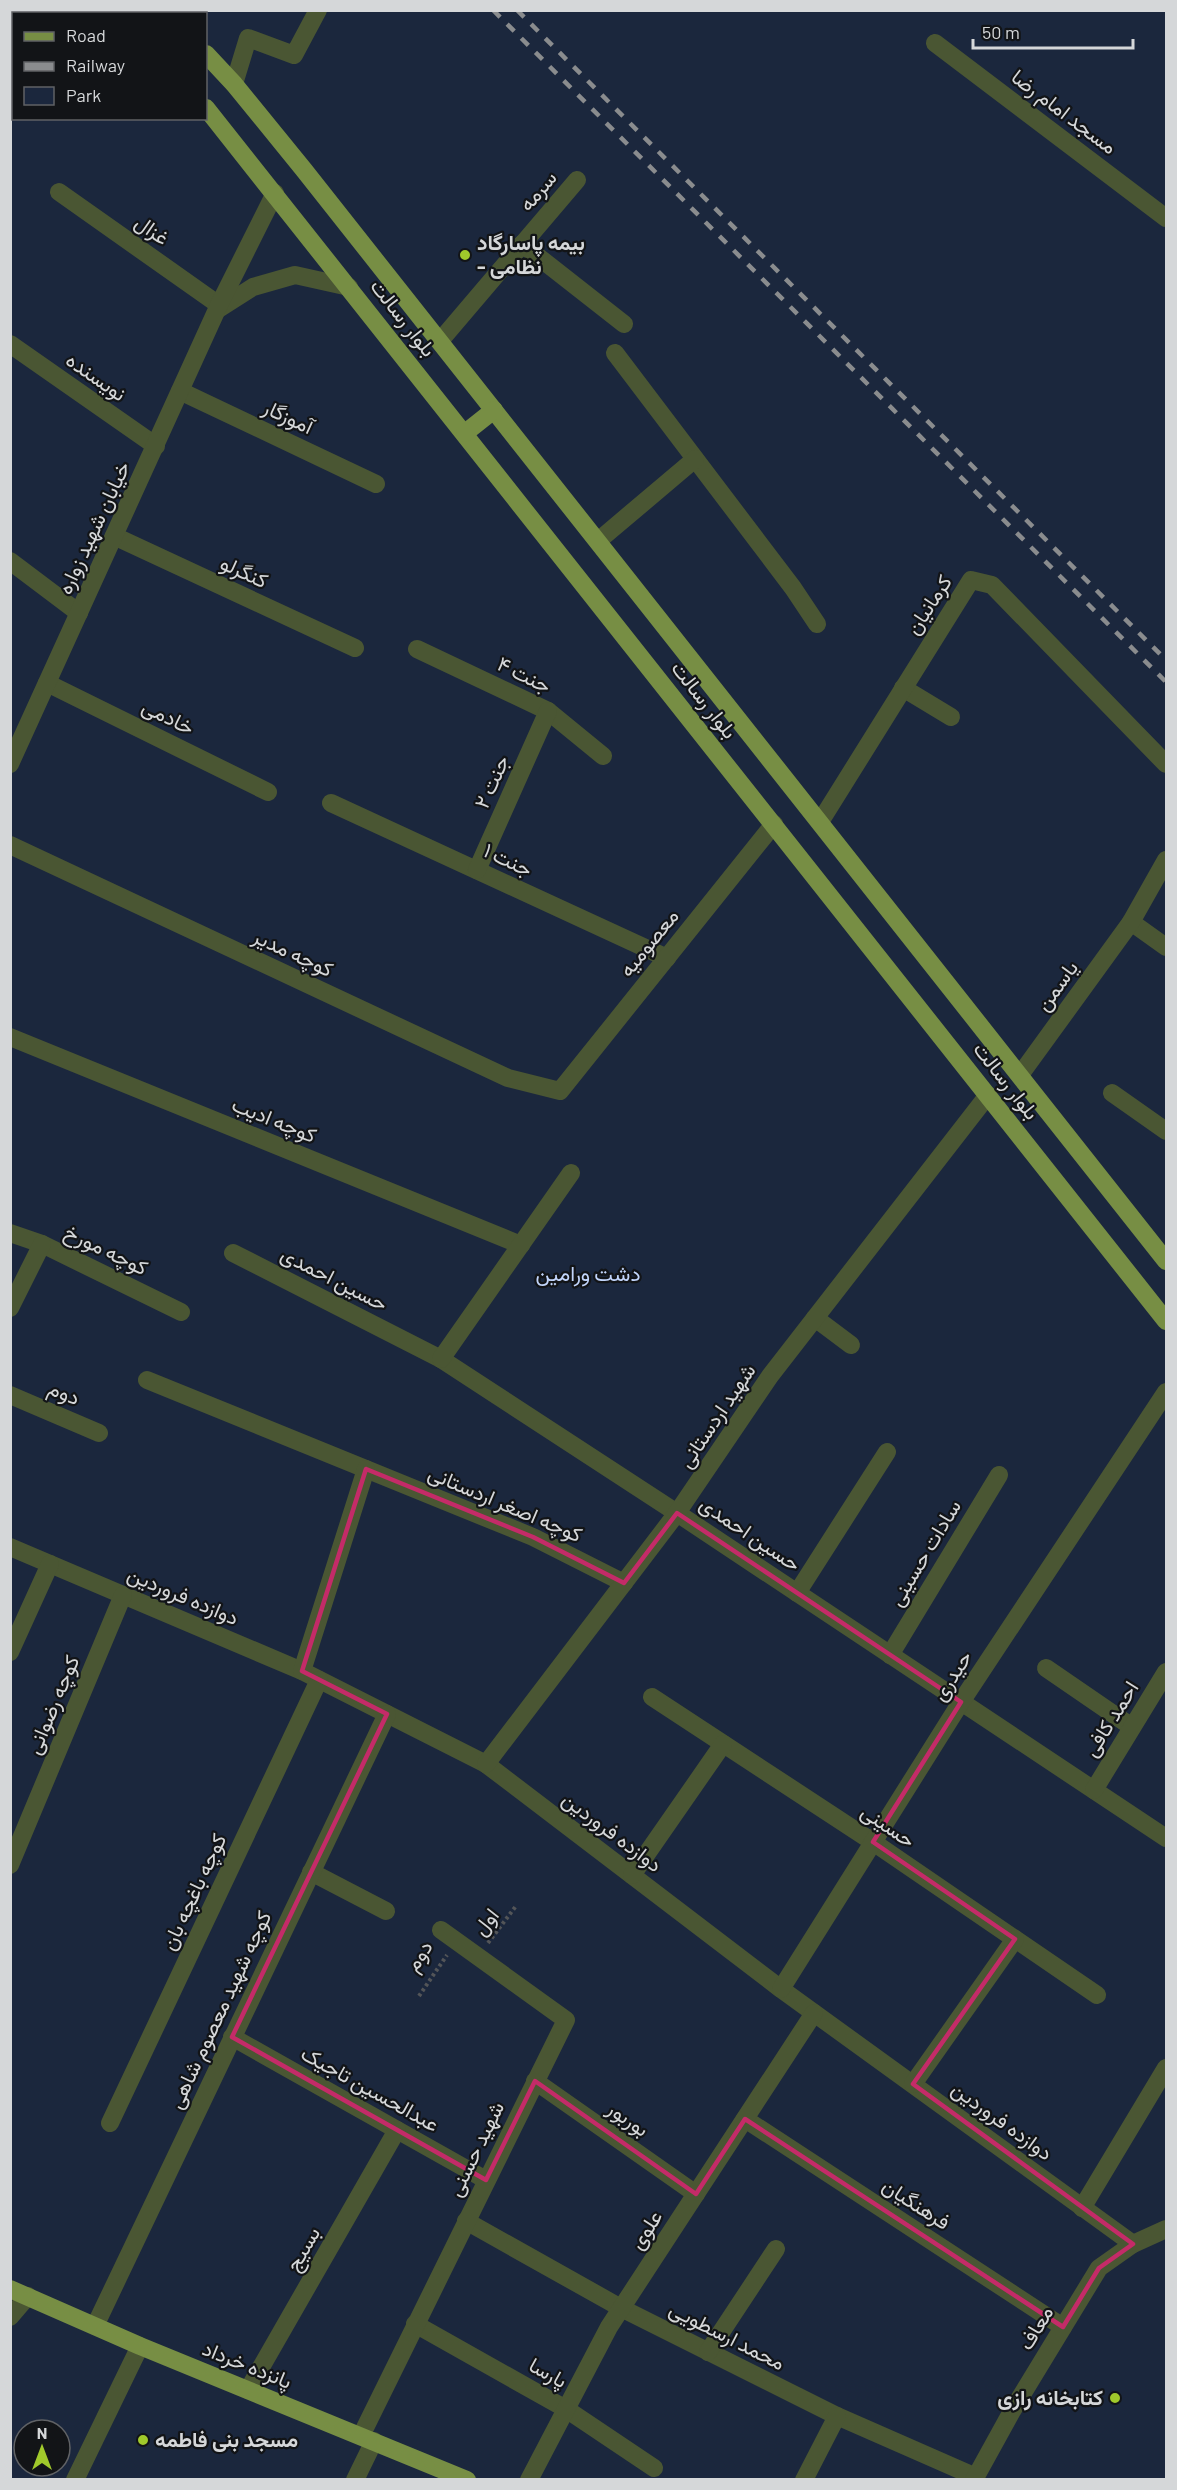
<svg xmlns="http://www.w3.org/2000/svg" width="1177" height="2490" viewBox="0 0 1177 2490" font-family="Barlow,Vazirmatn,sans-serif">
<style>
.green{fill:#1b273d;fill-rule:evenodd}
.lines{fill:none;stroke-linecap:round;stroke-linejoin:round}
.path{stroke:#535558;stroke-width:4;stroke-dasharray:3 3;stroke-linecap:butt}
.minor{stroke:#4a5633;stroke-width:18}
.major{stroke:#778e44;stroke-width:18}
.rail{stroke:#8a8c8e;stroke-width:4.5;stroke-dasharray:10 10;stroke-linecap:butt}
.marked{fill:none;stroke:#c42b68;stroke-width:4.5;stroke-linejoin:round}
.poi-dot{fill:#a0c92b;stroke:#121417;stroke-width:2}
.labels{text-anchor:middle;stroke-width:4.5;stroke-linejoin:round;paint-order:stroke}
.street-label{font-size:21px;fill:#d5d7d9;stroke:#121417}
.poi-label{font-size:21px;font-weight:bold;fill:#d5d7d9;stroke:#121417;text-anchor:start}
.park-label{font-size:21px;fill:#c2d5fb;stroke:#121417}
</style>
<rect width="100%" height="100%" fill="#1b1d20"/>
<!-- green -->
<path class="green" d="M11,11H1166V2479L11,2480ZM14,14H206V118H14ZM24,2430H60V2466H24Z"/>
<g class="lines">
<!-- path -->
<g class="path">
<path d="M488,1943L516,1906"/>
<path d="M419,1996L447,1955"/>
</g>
<!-- minor -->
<g class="minor">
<path d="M45,14L48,10"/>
<path d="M10,41L14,38"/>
<path d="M935,43L1166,218"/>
<path d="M234,84L248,38L294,55L318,10"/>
<path d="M10,90L14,92"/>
<path d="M59,192L219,305"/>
<path d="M522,244L624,324"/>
<path d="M217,310L253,287L295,275L349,287"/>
<path d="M440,341L577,180"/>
<path d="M10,344L156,446"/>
<path d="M615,353L793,588L817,624"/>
<path d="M180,391L376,484"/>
<path d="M114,536L355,648"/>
<path d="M598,541L695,459"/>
<path d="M10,561L79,613"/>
<path d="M417,649L548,711L603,756"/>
<path d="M47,683L268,792"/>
<path d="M903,688L951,717"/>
<path d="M10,764L219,305L275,193"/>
<path d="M331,803L667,958"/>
<path d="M820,822L971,580L992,585L1166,764"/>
<path d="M10,845L508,1078L560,1091L774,824"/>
<path d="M477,870L548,711"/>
<path d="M1131,922L1166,947"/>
<path d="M10,1037L521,1245"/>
<path d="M1020,1075L1131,922L1166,860"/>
<path d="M1112,1093L1166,1131"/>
<path d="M10,1233L42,1244L181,1312"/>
<path d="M233,1253L441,1359L677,1513L1166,1838"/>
<path d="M10,1308L42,1244"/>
<path d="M815,1318L851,1345"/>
<path d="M441,1359L571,1173"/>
<path d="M147,1380L533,1537L624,1583"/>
<path d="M10,1395L99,1433"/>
<path d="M10,1547L302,1671L486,1764L781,1989L1133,2244"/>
<path d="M797,1593L887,1452"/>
<path d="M10,1652L50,1564"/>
<path d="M890,1655L999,1475"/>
<path d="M1046,1668L1132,1727"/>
<path d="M302,1671L366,1469"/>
<path d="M652,1697L873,1842L1097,1995"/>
<path d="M486,1764L677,1513L770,1376L988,1095"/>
<path d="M1094,1790L1166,1672"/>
<path d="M10,1865L123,1595"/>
<path d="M311,1872L386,1911"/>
<path d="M632,1875L723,1744"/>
<path d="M781,1989L961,1702L1166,1392"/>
<path d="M232,2037L486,2180"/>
<path d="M535,2081L696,2194"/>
<path d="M913,2084L1015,1939"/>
<path d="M745,2119L1063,2327"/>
<path d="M110,2123L319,1680"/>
<path d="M1082,2208L1166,2068"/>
<path d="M466,2221L621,2308L837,2416L976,2477"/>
<path d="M10,2317L28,2296"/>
<path d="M415,2324L566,2409L654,2468"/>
<path d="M95,2326L387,1714"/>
<path d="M708,2352L776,2249"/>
<path d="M248,2390L397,2130"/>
<path d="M361,2436L566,2020L441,1930"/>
<path d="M75,2480L140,2346"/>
<path d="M355,2480L374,2441"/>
<path d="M529,2480L609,2327L814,2013"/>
<path d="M804,2480L837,2416"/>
<path d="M974,2480L1012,2411L1099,2268L1133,2244L1166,2229"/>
</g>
<!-- major -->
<g class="major">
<path d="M111,10L114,14"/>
<path d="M164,10L167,14"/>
<path d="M206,54L234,84L304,170L1166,1261"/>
<path d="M206,108L1166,1321"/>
<path d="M465,433L494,410"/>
<path d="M10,2289L140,2346L467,2480"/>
</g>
<!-- rail -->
<g class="rail">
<path d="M493,10L1166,682"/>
<path d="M517,10L1166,660"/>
</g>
</g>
<!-- marked area -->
<path class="marked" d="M366,1469L533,1537L624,1583L677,1513L961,1702L873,1842L1015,1939L913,2084L1133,2244L1099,2268L1063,2327L745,2119L696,2194L535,2081L486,2180L232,2037L387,1714L302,1671Z"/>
<!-- markers -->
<g class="poi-dot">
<circle cx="465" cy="255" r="6"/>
<circle cx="1115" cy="2398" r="6"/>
<circle cx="143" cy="2440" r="6"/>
</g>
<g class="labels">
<!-- street labels -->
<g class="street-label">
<text transform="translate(1064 112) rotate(37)" y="7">مسجد امام رضا</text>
<text transform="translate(538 191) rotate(-50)" y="7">سرمه</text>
<text transform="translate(152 230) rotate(35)" y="7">غزال</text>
<text transform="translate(403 318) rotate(52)" y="7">بلوار رسالت</text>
<text transform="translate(96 377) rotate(35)" y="7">نویسنده</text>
<text transform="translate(288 417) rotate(25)" y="7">آموزگار</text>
<text transform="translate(94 528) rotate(-65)" y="7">خیابان شهید زواره</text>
<text transform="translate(244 572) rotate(25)" y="7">کنگرلو</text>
<text transform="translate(929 605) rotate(-57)" y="7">کرمانیان</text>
<text transform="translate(524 675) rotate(26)" y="7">جنت ۴</text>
<text transform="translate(704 700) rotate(52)" y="7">بلوار رسالت</text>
<text transform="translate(168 717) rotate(26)" y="7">خادمی</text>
<text transform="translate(492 782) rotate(-66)" y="7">جنت ۲</text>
<text transform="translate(508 860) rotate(25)" y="7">جنت ۱</text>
<text transform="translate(649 943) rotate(-51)" y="7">معصومیه</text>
<text transform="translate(293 953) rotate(25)" y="7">کوچه مدیر</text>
<text transform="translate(1057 986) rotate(-54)" y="7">یاسمن</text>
<text transform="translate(1006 1081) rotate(52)" y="7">بلوار رسالت</text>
<text transform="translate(274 1120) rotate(22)" y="7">کوچه ادیب</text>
<text transform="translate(106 1250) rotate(26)" y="7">کوچه مورخ</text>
<text transform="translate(334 1279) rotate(27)" y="7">حسین احمدی</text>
<text transform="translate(64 1393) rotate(23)" y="7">دوم</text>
<text transform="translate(717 1416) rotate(-56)" y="7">شهید اردستانی</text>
<text transform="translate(505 1504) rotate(23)" y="7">کوچه اصغر اردستانی</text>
<text transform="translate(750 1534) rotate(34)" y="7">حسین احمدی</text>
<text transform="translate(925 1553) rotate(-59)" y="7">سادات حسینی</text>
<text transform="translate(183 1596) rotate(23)" y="7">دوازده فروردین</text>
<text transform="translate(952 1676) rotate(-57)" y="7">حیدری</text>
<text transform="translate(53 1705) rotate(-67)" y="7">کوچه رضوانی</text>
<text transform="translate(1111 1719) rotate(-58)" y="7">احمد کافی</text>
<text transform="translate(888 1826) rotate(34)" y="7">حسینی</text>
<text transform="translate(612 1832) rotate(37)" y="7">دوازده فروردین</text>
<text transform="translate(194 1892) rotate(-65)" y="7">کوچه باغچه بان</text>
<text transform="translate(486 1922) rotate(-52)" y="7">اول</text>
<text transform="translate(419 1956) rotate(-56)" y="7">دوم</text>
<text transform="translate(220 2010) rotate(-65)" y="7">کوچه شهید معصوم شاهی</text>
<text transform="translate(370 2089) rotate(29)" y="7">عبدالحسین تاجیک</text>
<text transform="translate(628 2119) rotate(35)" y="7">بوربور</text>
<text transform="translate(1002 2121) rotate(36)" y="7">دوازده فروردین</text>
<text transform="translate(476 2149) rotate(-64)" y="7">شهید حسنی</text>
<text transform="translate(916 2204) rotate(33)" y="7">فرهنگیان</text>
<text transform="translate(646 2230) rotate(-57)" y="7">علوی</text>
<text transform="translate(303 2249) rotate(-60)" y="7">بسیج</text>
<text transform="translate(1036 2328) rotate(-59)" y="7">معاف</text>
<text transform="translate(727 2336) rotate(27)" y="7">محمد ارسطویی</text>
<text transform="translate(247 2365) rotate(22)" y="7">پانزده خرداد</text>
<text transform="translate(548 2373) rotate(29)" y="7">پارسا</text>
</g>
<!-- poi labels -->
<g class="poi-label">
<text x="477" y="250">بیمه پاسارگاد<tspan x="477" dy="24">- نظامی</tspan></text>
<text x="1103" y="2405" text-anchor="end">کتابخانه رازی</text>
<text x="155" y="2447">مسجد بنی فاطمه</text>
</g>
<!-- park labels -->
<g class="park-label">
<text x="588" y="1281">دشت ورامین</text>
</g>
</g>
<!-- border -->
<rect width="1177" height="2490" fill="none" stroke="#d5d7d9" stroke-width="24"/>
<!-- legend -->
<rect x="12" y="12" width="195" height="108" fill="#121417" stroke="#606265" stroke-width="1.5"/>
<rect x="24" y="32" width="30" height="9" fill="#778e44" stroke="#606265" stroke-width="1.5"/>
<text x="66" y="42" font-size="18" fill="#d5d7d9">Road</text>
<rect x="24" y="62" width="30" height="9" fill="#8a8c8e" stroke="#606265" stroke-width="1.5"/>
<text x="66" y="72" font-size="18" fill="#d5d7d9">Railway</text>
<rect x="24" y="87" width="30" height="18" fill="#1b273d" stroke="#606265" stroke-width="1.5"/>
<text x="66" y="102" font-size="18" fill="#d5d7d9">Park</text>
<!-- north arrow -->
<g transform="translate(42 2448)"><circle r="28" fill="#121417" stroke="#606265" stroke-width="1.5"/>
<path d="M0-4.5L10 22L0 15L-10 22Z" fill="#a0c92b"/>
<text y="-9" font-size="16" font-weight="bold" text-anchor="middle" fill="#d5d7d9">N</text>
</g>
<!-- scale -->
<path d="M973 39v9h160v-9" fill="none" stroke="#d5d7d9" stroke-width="3"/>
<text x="982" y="39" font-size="18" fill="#d5d7d9" stroke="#121417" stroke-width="4.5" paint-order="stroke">50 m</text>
</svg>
